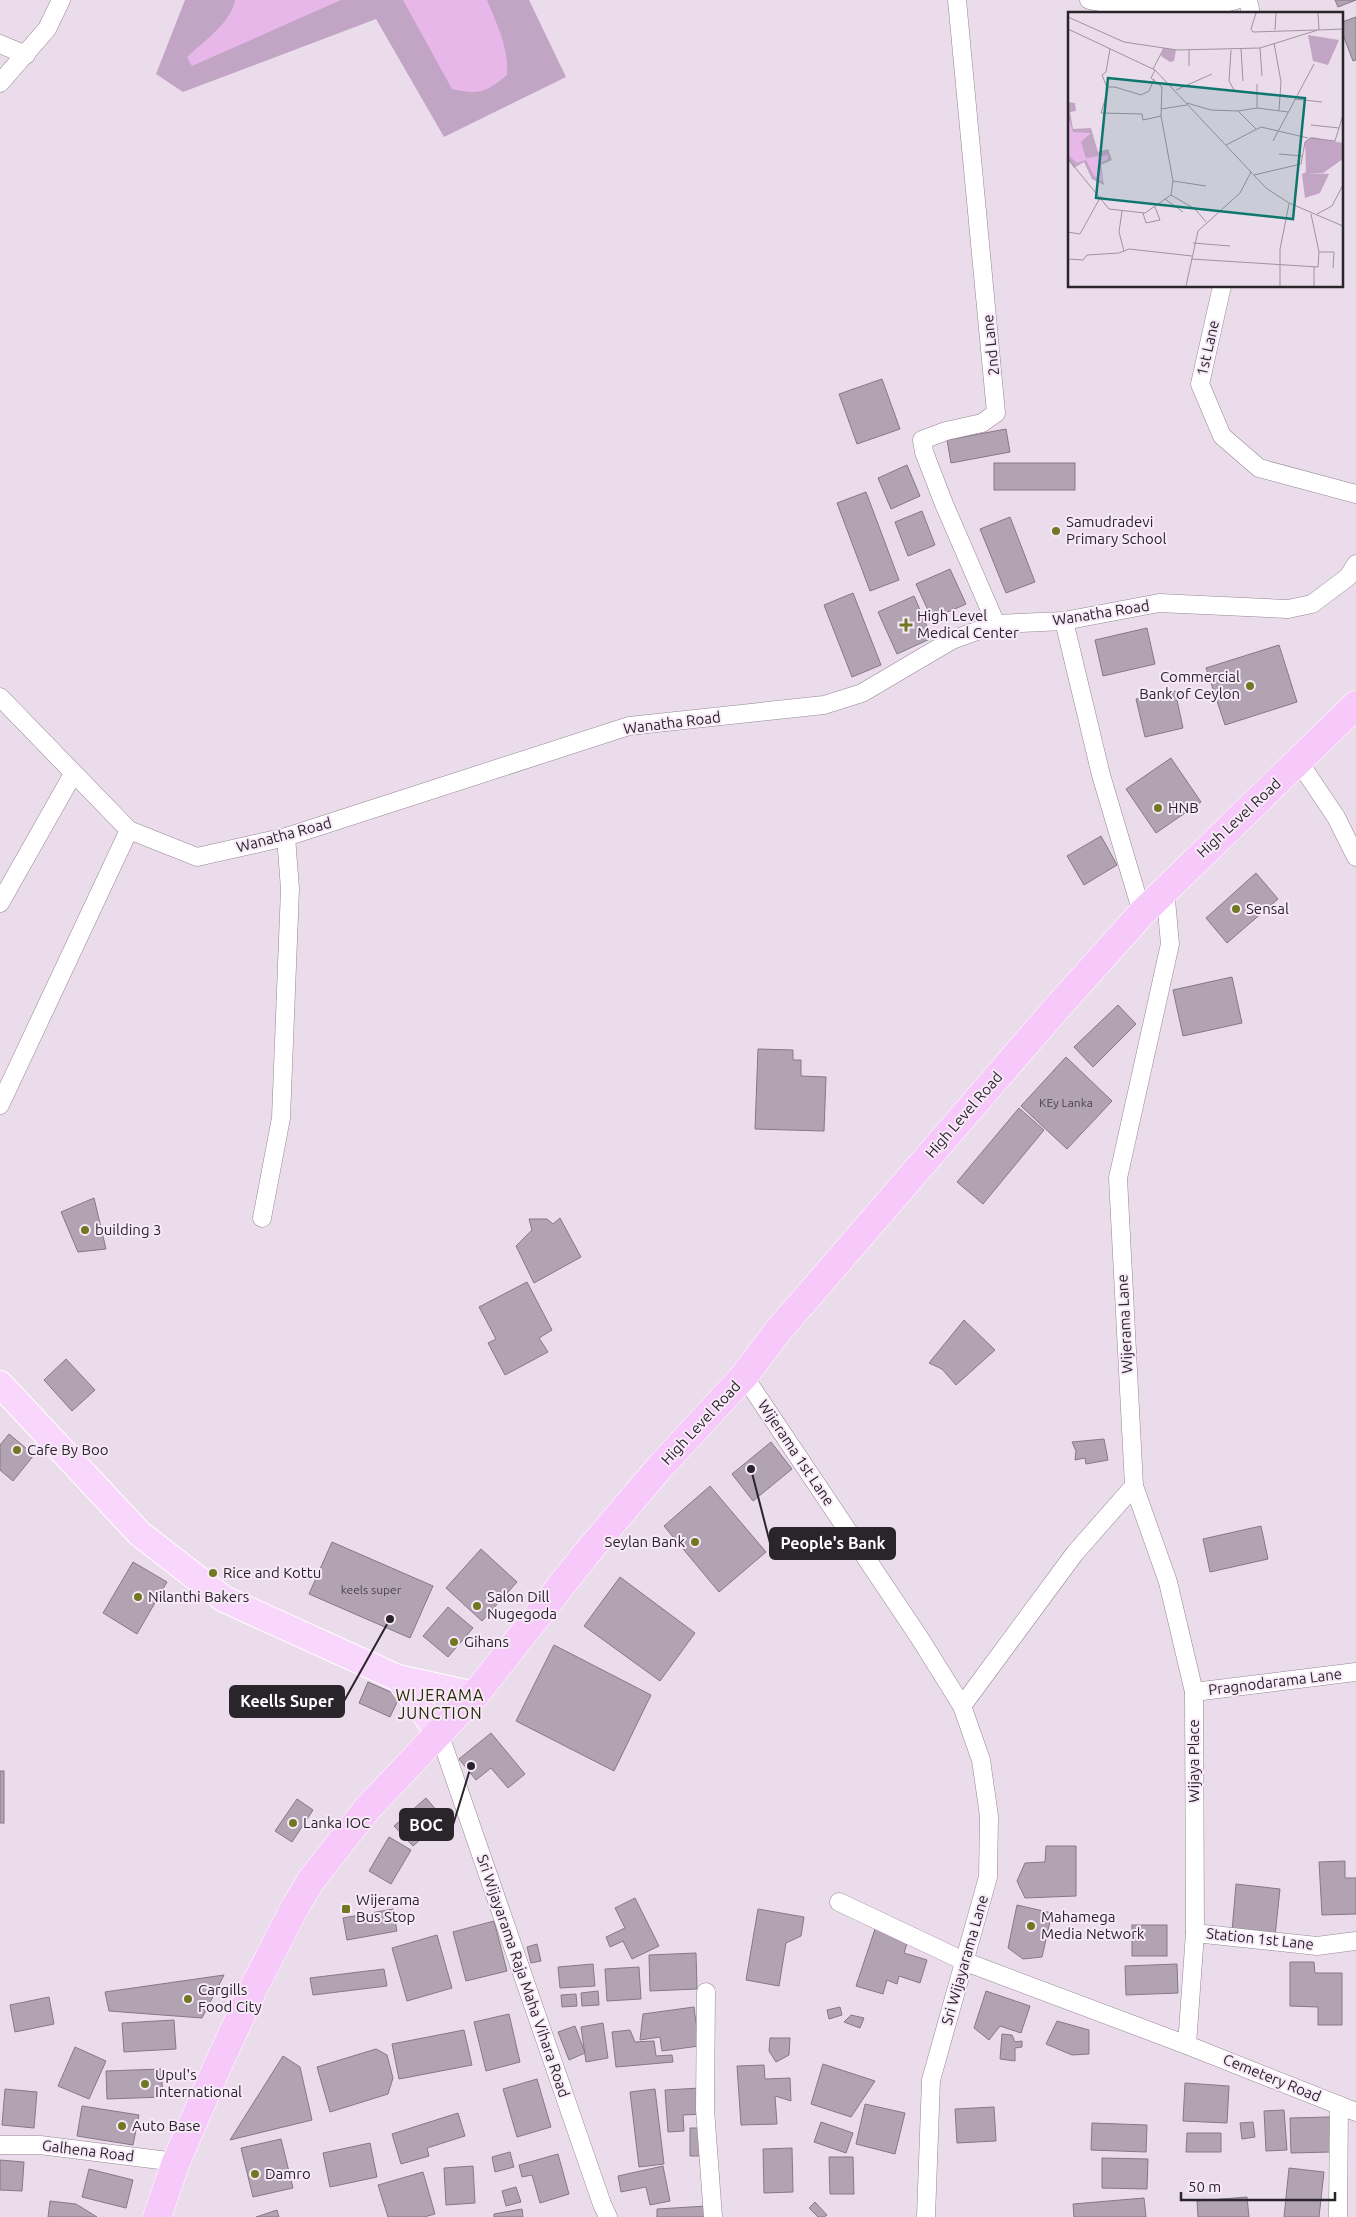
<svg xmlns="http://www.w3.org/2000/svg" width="1356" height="2217" viewBox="0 0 1356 2217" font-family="Ubuntu,sans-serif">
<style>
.green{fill:#c2a5c4}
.water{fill:#e7b7e9}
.building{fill:#b1a3b2;stroke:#867886}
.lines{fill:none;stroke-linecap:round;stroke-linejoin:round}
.minor-casing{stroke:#958795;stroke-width:19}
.primary-casing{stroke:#fff;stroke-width:28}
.trunk-casing{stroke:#fff;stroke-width:29}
.minor{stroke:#fff;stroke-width:18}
.primary{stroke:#f9d6fb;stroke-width:26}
.trunk{stroke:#f7c8fa;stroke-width:28}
.poi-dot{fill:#707823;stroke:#f8e9f9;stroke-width:2}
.labels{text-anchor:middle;stroke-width:4;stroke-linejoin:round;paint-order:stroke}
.number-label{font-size:12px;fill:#4c444d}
.street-label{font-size:15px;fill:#2a252b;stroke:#f8e9f9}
.poi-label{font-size:15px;fill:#2a252b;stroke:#f8e9f9;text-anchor:start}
.neighbourhood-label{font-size:16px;letter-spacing:1px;fill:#292d04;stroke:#f8e9f9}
.inset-road{fill:none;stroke:#9e939e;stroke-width:1}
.view{fill:#0f766e;fill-opacity:0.15;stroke:#0f766e;stroke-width:2.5}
.inset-edge{fill:none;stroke:#2a252b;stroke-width:2.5}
.leader{fill:none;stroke:#2a252b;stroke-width:2}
.callout-dot{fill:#2a252b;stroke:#f8e9f9;stroke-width:2}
.callout{fill:#2a252b;stroke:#2a252b;stroke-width:2}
.callout-label{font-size:16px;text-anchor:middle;font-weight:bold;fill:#fff}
</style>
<rect width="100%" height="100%" fill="#ebdceb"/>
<!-- green -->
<path class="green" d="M185,0H529L566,77L444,137L376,19L183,92L156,74Z"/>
<!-- water -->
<g class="water">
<path d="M235,0H341L192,66L187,57C204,41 231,23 235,0Z"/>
<path d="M403,0H487C497,25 509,48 507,75C485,93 479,95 452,89Z"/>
</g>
<!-- building -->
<g class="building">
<path d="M1335,0H1356L1338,7Z"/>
<path d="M1356,17V60L1353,61L1342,32V22Z"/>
<path d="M882,379L900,429L857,444L839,394Z"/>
<path d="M1006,429L1010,452L951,463L947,440Z"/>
<rect x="994" y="463" width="81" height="27"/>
<path d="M907,465L920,496L891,509L878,478Z"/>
<path d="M866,492L899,580L870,591L837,503Z"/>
<path d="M922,511L935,545L908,556L895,522Z"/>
<path d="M1010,517L1035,582L1006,593L980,529Z"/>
<path d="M950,569L966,604L932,619L916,584Z"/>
<path d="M853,593L881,665L852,677L824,605Z"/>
<path d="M914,596L932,638L897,654L878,612Z"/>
<path d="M1147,628L1155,664L1103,676L1095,640Z"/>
<path d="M1279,645L1297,702L1225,725L1206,668Z"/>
<path d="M1175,691L1183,728L1145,737L1136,699Z"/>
<path d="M1171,758L1201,802L1156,833L1126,789Z"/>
<path d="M1101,836L1117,865L1084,885L1067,856Z"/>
<path d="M1256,873L1278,899L1227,943L1206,918Z"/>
<path d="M1232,977L1242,1023L1183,1036L1173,990Z"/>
<path d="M1118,1005L1136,1024L1093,1067L1074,1047Z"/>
<path d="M758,1049L793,1050V1060H801V1076L826,1077L824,1131L755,1129Z"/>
<path d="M1066,1057L1112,1101L1067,1149L1021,1106Z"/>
<path d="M1019,1108L1044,1130L983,1204L957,1182Z"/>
<path d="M94,1198L106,1249L78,1252L61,1212Z"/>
<path d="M560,1218L581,1257L534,1283L516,1246L532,1230L529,1219H547L553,1224Z"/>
<path d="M527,1282L552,1330L539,1338L548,1352L505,1375L488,1343L496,1339L479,1307Z"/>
<path d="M964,1320L995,1350L956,1385L942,1369L929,1363Z"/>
<path d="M66,1359L95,1390L72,1411L44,1380Z"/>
<path d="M9,1434L34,1455L13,1481L0,1470V1445Z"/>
<path d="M1104,1439L1108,1460L1086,1464L1085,1458L1075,1460L1076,1451L1072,1442Z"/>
<path d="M771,1442L792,1469L753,1501L732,1474Z"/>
<path d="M710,1486L766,1552L719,1592L664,1526Z"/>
<path d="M1261,1526L1268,1559L1210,1572L1203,1539Z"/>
<path d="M332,1542L433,1586L410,1638L309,1594Z"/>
<path d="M481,1549L517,1582L482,1621L446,1588Z"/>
<path d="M133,1562L167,1582L137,1634L103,1613Z"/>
<path d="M620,1577L695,1633L660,1681L584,1626Z"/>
<path d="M448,1607L473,1628L448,1657L423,1636Z"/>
<path d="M554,1645L651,1695L614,1771L516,1721Z"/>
<path d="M368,1682L400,1696L390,1717L359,1703Z"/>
<path d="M491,1733L525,1774L508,1788L491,1768L476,1780L459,1759Z"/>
<rect x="0" y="1771" width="4" height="52"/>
<path d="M426,1798L444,1819L413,1846L394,1826Z"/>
<path d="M297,1799L313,1810L292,1842L275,1831Z"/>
<path d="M389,1837L411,1850L391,1884L369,1871Z"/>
<path d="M1046,1846H1076V1896L1025,1898L1017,1881L1025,1863L1045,1862Z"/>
<path d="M1345,1861V1878H1356V1914L1322,1915L1319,1862Z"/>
<path d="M1236,1884L1280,1889L1275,1936L1232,1931Z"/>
<path d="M635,1898L659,1946L632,1959L623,1941L610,1947L606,1937L625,1928L615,1908Z"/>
<path d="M1017,1905L1052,1913L1042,1957L1023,1959L1008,1948Z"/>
<path d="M393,1909L397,1931L347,1940L343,1918Z"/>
<path d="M758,1909L804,1917L801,1936L786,1943L779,1986L746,1980Z"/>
<path d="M494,1921L507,1971L466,1981L453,1932Z"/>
<rect x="1132" y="1925" width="35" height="31"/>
<path d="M875,1929L908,1940L904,1953L927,1960L920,1983L899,1976L897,1984L887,1980L883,1994L856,1986Z"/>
<path d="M437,1935L452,1988L407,2001L392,1948Z"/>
<path d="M537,1944L541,1961L531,1963L527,1947Z"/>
<path d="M696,1953L697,1989L650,1991L649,1955Z"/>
<path d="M1290,1962H1314L1315,1973H1342V2025H1318V2007L1290,2006Z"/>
<path d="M593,1964L595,1986L560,1988L558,1967Z"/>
<path d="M1177,1964L1178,1993L1126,1995L1125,1966Z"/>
<path d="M639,1967L641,1999L607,2001L605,1969Z"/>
<path d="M384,1969L387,1986L313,1995L310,1978Z"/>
<path d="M224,1975L202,2018L109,2011L105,1992Z"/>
<path d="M598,1991L599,2005L582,2006L581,1993Z"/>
<path d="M986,1991L1030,2006L1021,2033L1000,2026L989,2040L974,2028Z"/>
<path d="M576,1994L577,2006L562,2007L561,1995Z"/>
<path d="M49,1997L54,2024L15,2032L10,2005Z"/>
<path d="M694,2007L699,2046L662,2051L660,2037L640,2040L643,2014Z"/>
<path d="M840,2007L842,2015L829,2019L827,2010Z"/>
<path d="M509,2014L520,2062L486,2071L474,2022Z"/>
<path d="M851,2015L864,2018L860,2028L844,2022Z"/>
<path d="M174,2020L176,2049L124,2052L122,2023Z"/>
<path d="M1057,2021L1089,2030V2054L1072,2055L1046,2044Z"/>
<path d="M603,2023L608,2058L586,2062L581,2027Z"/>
<path d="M575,2026L585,2053L569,2060L558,2032Z"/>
<path d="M464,2030L472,2065L399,2079L392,2044Z"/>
<path d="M630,2030L635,2042L654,2041L656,2056L672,2055L673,2062L616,2067L612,2032Z"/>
<path d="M1002,2034L1012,2035L1015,2042L1022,2041V2047L1015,2048V2061L1000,2059Z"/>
<path d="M770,2038H790L789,2055L776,2062L769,2051Z"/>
<path d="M75,2047L106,2061L89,2099L58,2086Z"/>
<path d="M376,2049L387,2055L393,2078L388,2094L330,2112L317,2067Z"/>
<path d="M283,2056L300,2067L312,2120L230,2140Z"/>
<path d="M823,2064L875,2081L851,2117L811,2104Z"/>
<path d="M764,2065L765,2079L790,2078L791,2101L775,2096L777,2124L741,2125L737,2066Z"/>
<path d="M161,2069L163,2097L107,2099L106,2071Z"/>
<path d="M537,2079L551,2127L517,2137L503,2089Z"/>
<path d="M1185,2083L1229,2086L1227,2123L1183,2121Z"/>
<path d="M700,2088L702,2114L683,2115L684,2131L668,2132L665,2090Z"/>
<path d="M5,2089L37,2092L34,2128L2,2125Z"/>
<path d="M655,2089L664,2164L639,2167L630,2092Z"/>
<path d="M865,2104L905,2113L895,2154L856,2144Z"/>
<path d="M82,2106L139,2115L133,2145L77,2136Z"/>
<path d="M994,2107L996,2141L957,2143L955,2109Z"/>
<path d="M1284,2110L1287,2150L1266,2151L1264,2111Z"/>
<path d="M458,2113L465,2136L427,2148L429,2156L401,2164L392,2134Z"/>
<path d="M1330,2117L1331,2152L1291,2153L1290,2118Z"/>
<path d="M821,2122L853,2133L846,2153L814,2142Z"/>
<path d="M1253,2122L1255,2137L1242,2139L1240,2123Z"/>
<path d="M1092,2123L1147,2125L1146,2152L1091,2150Z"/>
<path d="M690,2128H703L702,2156H690Z"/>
<path d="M1187,2133H1221V2152H1186Z"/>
<path d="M281,2139L293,2188L253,2197L241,2148Z"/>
<path d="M370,2143L377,2177L330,2187L323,2153Z"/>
<path d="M792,2148L793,2192L764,2193L763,2149Z"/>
<path d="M510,2152L514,2167L495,2172L492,2157Z"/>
<path d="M558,2154L569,2194L540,2203L532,2175L522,2177L519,2165Z"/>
<path d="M829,2157H853L854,2194H830Z"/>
<path d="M1102,2158L1148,2159L1147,2189L1102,2188Z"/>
<path d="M0,2160L24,2162L22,2191L0,2190Z"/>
<path d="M473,2166L475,2203L446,2205L444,2168Z"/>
<path d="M663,2166L670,2201L650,2205L646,2187L621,2192L618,2176Z"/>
<path d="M1289,2168L1324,2172L1319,2217H1284Z"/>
<path d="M89,2169L133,2180L126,2208L82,2197Z"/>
<path d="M423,2172L435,2214L424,2217H388L378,2185Z"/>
<path d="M516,2187L521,2202L506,2206L502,2191Z"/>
<path d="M1247,2197L1249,2217H1198L1197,2201Z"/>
<path d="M1144,2198L1146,2217H1074L1073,2204Z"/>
<path d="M50,2201L76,2204L97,2217H48Z"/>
<path d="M815,2202L827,2215L824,2217H818L809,2208Z"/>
<path d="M707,2206L708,2217H657V2209Z"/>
<path d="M522,2209L523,2217H494V2214Z"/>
<path d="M277,2210L279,2217H256Z"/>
</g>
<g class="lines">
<!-- minor casing -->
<g class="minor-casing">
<g id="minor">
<path d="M957,0L996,413L982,423L946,431L922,440L924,452L944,504L996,624"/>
<path d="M1089,0L1120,6L1221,4L1236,0"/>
<path d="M1248,0L1251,14"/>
<path d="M0,44L26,55"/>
<path d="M0,83L47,29L61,0"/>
<path d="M1222,286L1200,384L1222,436L1259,468L1356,494"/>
<path d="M1064,621L1101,775L1142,913"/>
<path d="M0,697L129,830L197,857L286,837L629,726L824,705L862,693L952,640L996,624L1064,621L1159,603L1288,609L1312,604L1348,577L1356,564"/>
<path d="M1299,762L1336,817L1356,857"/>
<path d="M1165,889L1170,944L1118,1178L1134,1486L1168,1582L1194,1692L1195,1933L1187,2045"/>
<path d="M0,903L73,774"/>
<path d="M0,1105L129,830"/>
<path d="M262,1218L281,1118L290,889L286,837"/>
<path d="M744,1376L919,1637L962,1706L981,1760L989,1816L988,1877L931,2080L926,2217"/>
<path d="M1194,1692L1356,1672"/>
<path d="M962,1706L1075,1553L1134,1486"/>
<path d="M439,1733L602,2204L608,2217"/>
<path d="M839,1902L966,1962L1187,2045L1356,2112"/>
<path d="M1195,1933L1317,1946L1356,1941"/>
<path d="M706,1992L705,2109L713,2217"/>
<path d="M0,2145H40L176,2162"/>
<path d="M1338,2217L1339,2105"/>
</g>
</g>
<!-- primary casing -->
<g class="primary-casing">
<g id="primary">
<path d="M0,1384L140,1534L224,1599L398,1678L475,1695"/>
<path d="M398,1678L439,1733"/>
</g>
</g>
<!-- trunk casing -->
<g class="trunk-casing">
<path id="trunk" d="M157,2217L176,2162L218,2065L254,1987L295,1907L312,1879L367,1809L475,1695L586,1554L660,1467L744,1376L778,1331L1055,1010L1142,913L1356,705"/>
</g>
<!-- minor -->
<use href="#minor" class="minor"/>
<!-- primary -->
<use href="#primary" class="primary"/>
<!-- trunk -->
<use href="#trunk" class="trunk"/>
</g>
<!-- markers -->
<g class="poi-dot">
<circle cx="1056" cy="531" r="5"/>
<path d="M903.5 617.5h5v5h5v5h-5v5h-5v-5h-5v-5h5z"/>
<circle cx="1250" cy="686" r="5"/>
<circle cx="1158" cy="808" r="5"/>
<circle cx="1236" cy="909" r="5"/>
<circle cx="85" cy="1230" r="5"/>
<circle cx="17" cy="1450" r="5"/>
<circle cx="695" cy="1542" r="5"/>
<circle cx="213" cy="1573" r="5"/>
<circle cx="138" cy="1597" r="5"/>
<circle cx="477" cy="1606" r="5"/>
<circle cx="454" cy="1642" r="5"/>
<circle cx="293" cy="1823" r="5"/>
<rect x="341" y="1904" width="10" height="10" rx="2.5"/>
<circle cx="1031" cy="1926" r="5"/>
<circle cx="188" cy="1999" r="5"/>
<circle cx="145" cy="2084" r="5"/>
<circle cx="122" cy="2126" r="5"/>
<circle cx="255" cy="2174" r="5"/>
</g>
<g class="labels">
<!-- number labels -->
<g class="number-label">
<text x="1066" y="1107">KEy Lanka</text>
<text x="371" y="1594">keels super</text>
</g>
<!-- street labels -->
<g class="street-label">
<text transform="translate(991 345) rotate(-96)" y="5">2nd Lane</text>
<text transform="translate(1208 348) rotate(-77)" y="5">1st Lane</text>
<text transform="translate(1101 613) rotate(-9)" y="5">Wanatha Road</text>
<text transform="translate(672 723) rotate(-7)" y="5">Wanatha Road</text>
<text transform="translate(1239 818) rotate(-43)" y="5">High Level Road</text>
<text transform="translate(284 835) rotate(-15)" y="5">Wanatha Road</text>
<text transform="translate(964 1115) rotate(-49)" y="5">High Level Road</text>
<text transform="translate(1125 1324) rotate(-93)" y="5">Wijerama Lane</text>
<text transform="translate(701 1423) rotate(-47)" y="5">High Level Road</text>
<text transform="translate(796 1453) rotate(56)" y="5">Wijerama 1st Lane</text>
<text transform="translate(1275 1682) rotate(-7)" y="5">Pragnodarama Lane</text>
<text transform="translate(1194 1761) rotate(-90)" y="5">Wijaya Place</text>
<text transform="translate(1260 1939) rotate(6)" y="5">Station 1st Lane</text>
<text transform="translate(965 1960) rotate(-74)" y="5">Sri Wijayarama Lane</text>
<text transform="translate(523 1976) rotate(71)" y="5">Sri Wijayarama Raja Maha Vihara Road</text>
<text transform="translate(1272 2078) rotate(22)" y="5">Cemetery Road</text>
<text transform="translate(88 2151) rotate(7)" y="5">Galhena Road</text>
</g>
<!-- poi labels -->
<g class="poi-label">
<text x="1066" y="527">Samudradevi<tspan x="1066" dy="17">Primary School</tspan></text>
<text x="917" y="621">High Level<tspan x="917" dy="17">Medical Center</tspan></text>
<text x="1240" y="682" text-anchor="end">Commercial<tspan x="1240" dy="17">Bank of Ceylon</tspan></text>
<text x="1168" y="813">HNB</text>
<text x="1246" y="914">Sensal</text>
<text x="95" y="1235">building 3</text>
<text x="27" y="1455">Cafe By Boo</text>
<text x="685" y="1547" text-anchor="end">Seylan Bank</text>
<text x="223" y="1578">Rice and Kottu</text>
<text x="148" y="1602">Nilanthi Bakers</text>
<text x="487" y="1602">Salon Dill<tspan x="487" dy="17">Nugegoda</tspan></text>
<text x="464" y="1647">Gihans</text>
<text x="303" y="1828">Lanka IOC</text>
<text x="356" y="1905">Wijerama<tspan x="356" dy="17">Bus Stop</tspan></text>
<text x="1041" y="1922">Mahamega<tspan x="1041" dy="17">Media Network</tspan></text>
<text x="198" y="1995">Cargills<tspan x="198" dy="17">Food City</tspan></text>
<text x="155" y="2080">Upul's<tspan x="155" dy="17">International</tspan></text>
<text x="132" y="2131">Auto Base</text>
<text x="265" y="2179">Damro</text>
</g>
<!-- neighbourhood labels -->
<g class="neighbourhood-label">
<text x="440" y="1701">WIJERAMA<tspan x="440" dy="18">JUNCTION</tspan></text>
</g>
</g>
<!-- overview -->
<g transform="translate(1068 12)">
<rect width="275" height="275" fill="#ebdceb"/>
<path d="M240,23L271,28L260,53L245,49ZM96,36L108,38L106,49L102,50L93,44ZM0,90L7,91L8,99L2,100L5,117L23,116L30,140L40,137L44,148L33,153L36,173L24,167L16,150L6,156L0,147ZM244,125L275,131V147L255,161H238L261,162L252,181L237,186L234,162L238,160L237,130Z" fill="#c2a5c4"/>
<path d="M0,103L5,120L23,121L13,130L18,146L40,143V147L31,152L35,170L26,164L18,148L9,151L0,143Z" fill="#e7b7e9"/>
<path class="inset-road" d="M188,1L183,17L185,20L249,18M250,1L251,18M0,5L56,30L109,38L192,36L250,18L275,17M0,17L87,58L198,176L221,191L275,214M207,18L208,1M206,31L213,70L211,98M192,36L194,64M42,37L38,60L34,63L40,78L33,101L74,102L75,108L93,104M121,37V54M173,37L175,69M163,38L161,69L166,78M85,57L96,36M189,72V96M39,75H47L73,83L81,79L86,67M108,78L144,62M227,87L254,90M119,91L143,98L170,99L189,96L220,100M93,97L119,93M170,99L188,117M243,113L271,116M205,129L246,52M158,133L193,115L240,126M211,142L235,144M0,147L41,197L77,201L103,183L105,169L93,104L94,75L83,66L87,58M186,163L233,152L237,130L242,126L267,129L275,103M105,169L138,174M103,183L127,197L138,210M97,187L115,200M54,199L51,220L56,239M75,201L78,211L92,208L87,195M249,202L264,194L275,173M0,220L12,222L33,184M125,231L162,234M251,240H266L265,256M0,247L15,248L19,243L51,241L61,237L124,244M123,247L250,255L251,240L243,202M246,255V274M118,274L130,219L172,181L183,160M212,274V237L221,192"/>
<path class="view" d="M40,66L237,86L225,207L28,186Z"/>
<rect width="275" height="275" class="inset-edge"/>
</g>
<!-- callouts -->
<path class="leader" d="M751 1469L770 1543M390 1619L344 1701M471 1766L453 1825"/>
<g class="callout-dot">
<circle cx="751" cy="1469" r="5"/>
<circle cx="390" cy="1619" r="5"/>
<circle cx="471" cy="1766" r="5"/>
</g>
<g class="callout">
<rect x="770" y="1528" width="125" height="31" rx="5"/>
<rect x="230" y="1686" width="114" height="31" rx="5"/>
<rect x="400" y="1809" width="53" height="31" rx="5"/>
</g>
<g class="callout-label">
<text x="833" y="1549">People's Bank</text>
<text x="287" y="1707">Keells Super</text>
<text x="426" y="1831">BOC</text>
</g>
<!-- scale -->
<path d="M1181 2192v8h154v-8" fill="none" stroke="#2a252b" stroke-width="2.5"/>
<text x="1188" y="2192" font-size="15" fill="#2a252b" stroke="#f8e9f9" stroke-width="4" paint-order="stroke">50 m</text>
</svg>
